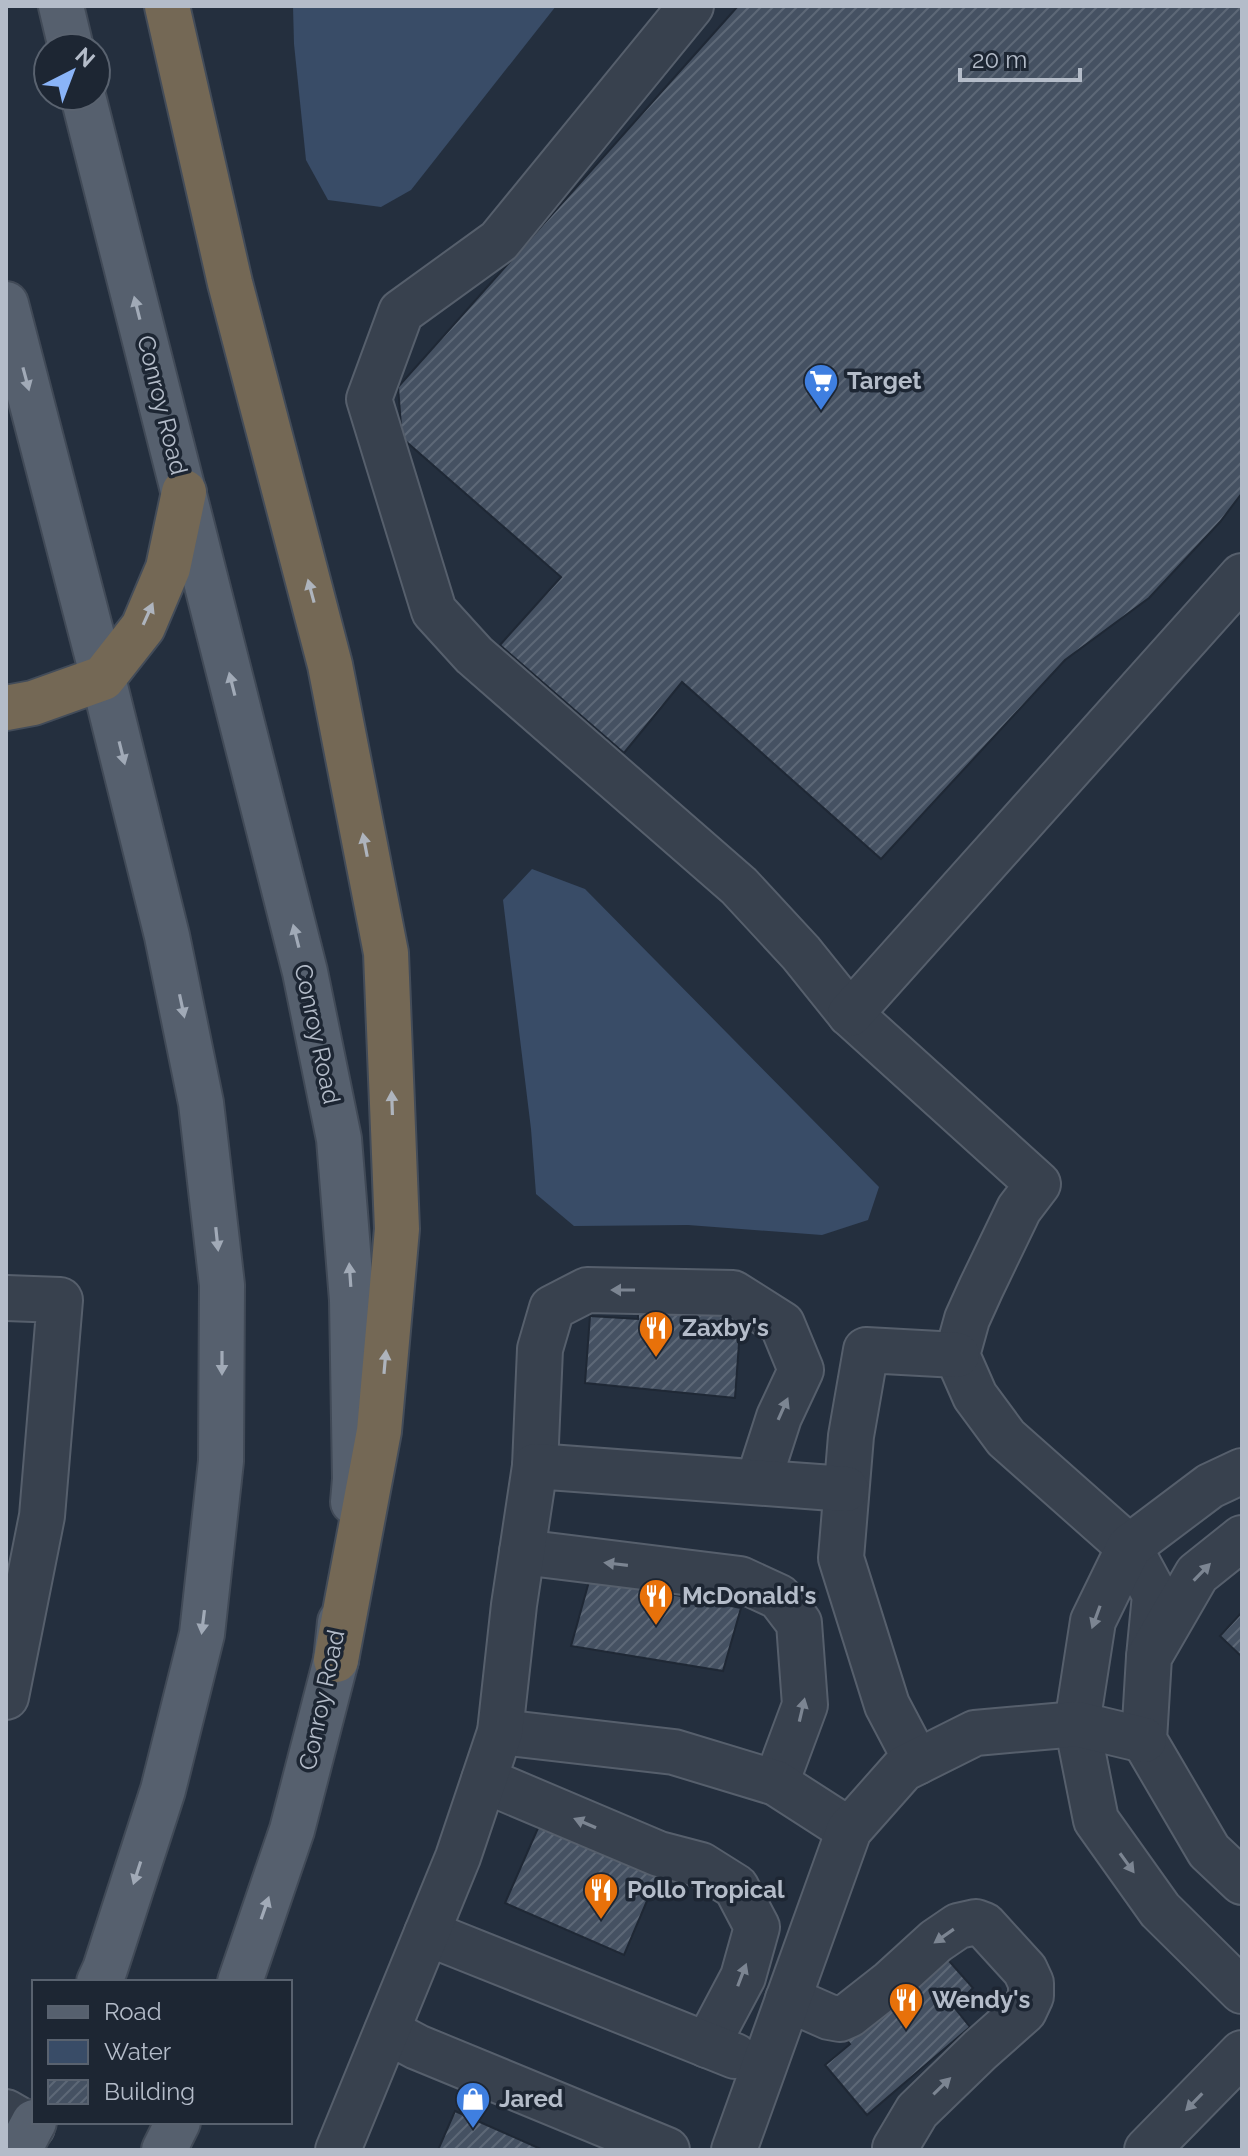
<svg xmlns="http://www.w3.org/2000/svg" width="1248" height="2156" viewBox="0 0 1248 2156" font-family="Raleway,sans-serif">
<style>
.water{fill:#394c67}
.building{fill:url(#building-hatch);stroke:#1f2835;stroke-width:2}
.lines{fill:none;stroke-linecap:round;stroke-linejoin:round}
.minor-casing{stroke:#565f6c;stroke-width:48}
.major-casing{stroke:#414a57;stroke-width:48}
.highway-casing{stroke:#434c59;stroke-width:48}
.minor{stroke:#38414e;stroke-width:44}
.major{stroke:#56606e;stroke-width:44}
.highway{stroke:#746855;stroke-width:44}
.oneway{fill:#a1aab7}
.oneway2{fill:#aeb4bd}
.oneway3{fill:#7c8592}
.labels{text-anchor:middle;stroke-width:7;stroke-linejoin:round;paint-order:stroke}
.poi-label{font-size:24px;font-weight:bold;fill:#b4bcc9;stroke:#1d2633;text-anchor:start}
.street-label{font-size:24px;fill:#b4bcc9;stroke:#1d2633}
</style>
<defs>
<pattern id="building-hatch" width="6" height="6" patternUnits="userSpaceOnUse" patternTransform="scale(2)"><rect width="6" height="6" fill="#455162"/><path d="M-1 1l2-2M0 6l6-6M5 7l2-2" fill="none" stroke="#5d6877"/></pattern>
</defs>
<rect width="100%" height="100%" fill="#242f3e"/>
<!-- water -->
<g class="water">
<path d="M293,6H556L411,190L381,207L328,200L306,160L294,44Z"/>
<path d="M532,869L585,889L879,1187L868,1220L822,1235L688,1225L574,1226L536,1194L531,1129L503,900Z"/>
</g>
<!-- building -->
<g class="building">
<path d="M738,6H1242V493L1220,522L1149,598L1065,660L881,859L682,682L624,753L500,645L561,577L402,438L398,387Z"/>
<path d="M638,1307L741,1316L735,1398L585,1383L590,1316L638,1319Z"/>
<path d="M590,1578L741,1608L723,1671L571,1646Z"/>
<path d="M1242,1612V1657L1220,1636Z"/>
<path d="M542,1819L661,1868L624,1955L505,1903Z"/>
<path d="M942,1953L973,1988L954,2007L970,2027L867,2115L825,2065L850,2044L842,2034Z"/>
<path d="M455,2111L543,2150H438Z"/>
</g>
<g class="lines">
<!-- minor casing -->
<g class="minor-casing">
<g id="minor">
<path d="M691,6L499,241L401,312L369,399L434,611L474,655L739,886L801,953L850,1014L1038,1184L1019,1209L981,1288L967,1319L957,1355L975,1396L1006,1438L1129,1547L1155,1595L1149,1657"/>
<path d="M850,1014L1242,576"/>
<path d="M6,1298L60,1300L42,1516L6,1697"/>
<path d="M535,1466L540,1349L552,1308L587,1290L733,1293L782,1324L801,1370L779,1417L758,1482"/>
<path d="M1242,1471L1210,1486L1129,1547L1093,1621L1077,1724L1096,1820L1160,1910L1242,1991"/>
<path d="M1242,1538L1197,1574L1149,1657L1144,1740L1209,1851L1242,1882"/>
<path d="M522,1552L740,1579L779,1597L799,1623L805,1705L776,1783"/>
<path d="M500,1732L674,1752L776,1783L849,1830"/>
<path d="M917,1762L887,1705L841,1558L851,1436L866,1350L957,1355"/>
<path d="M484,1780L659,1854L701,1865L736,1887L757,1927L743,1977L707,2045"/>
<path d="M427,1933L735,2056"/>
<path d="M788,1999L829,2017L840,2019L849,2015L891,1982L936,1941L958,1926L976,1922L984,1925L1025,1970L1031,1983V1996L1024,2011L980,2050L917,2111L895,2148"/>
<path d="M387,2031L417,2047L667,2150"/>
<path d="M6,2112L32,2127"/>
<path d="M338,2150L458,1857L500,1732L514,1605L535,1466L846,1489"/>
<path d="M734,2150L849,1830L903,1769L975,1733L1077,1724L1144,1740"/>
<path d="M1147,2150L1242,2053"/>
</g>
</g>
<!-- major casing -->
<g class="major-casing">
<g id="major">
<path d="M61,6L71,48"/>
<path d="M83,96L305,972L339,1139L352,1300L355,1479L353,1502"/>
<path d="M6,304L103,678L167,936L201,1103L222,1285L221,1461L202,1634L163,1790L105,1969L99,1982"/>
<path d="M240,1982L292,1830L336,1660L340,1622"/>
<path d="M19,2150L34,2122"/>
<path d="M164,2150L178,2122"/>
</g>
</g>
<!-- highway casing -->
<g class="highway-casing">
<g id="highway">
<path d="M167,6L230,283L330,665L386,953L397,1229L379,1431L336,1660"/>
<path d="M6,708L33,703L103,678L143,627L168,568L184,492"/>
</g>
</g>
<!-- minor -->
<use href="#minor" class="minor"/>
<!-- major -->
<use href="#major" class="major"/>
<!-- highway -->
<use href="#highway" class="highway"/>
</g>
<!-- one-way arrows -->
<defs><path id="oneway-solid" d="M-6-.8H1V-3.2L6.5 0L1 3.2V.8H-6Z" transform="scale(2)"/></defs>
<g class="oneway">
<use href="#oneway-solid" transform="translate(137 308) rotate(-104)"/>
<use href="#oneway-solid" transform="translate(26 379) rotate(75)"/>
<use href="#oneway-solid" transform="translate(232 684) rotate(-104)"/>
<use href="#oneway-solid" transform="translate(122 753) rotate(76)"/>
<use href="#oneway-solid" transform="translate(296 936) rotate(-104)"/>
<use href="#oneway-solid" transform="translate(182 1006) rotate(78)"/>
<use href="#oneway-solid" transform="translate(217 1239) rotate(84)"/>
<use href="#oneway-solid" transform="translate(350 1275) rotate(-94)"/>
<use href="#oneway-solid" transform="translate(222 1363) rotate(90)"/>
<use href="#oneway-solid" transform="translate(203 1622) rotate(97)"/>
<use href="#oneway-solid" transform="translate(137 1873) rotate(108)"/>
<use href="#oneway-solid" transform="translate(265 1908) rotate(-71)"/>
</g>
<g class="oneway2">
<use href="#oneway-solid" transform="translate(311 591) rotate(-105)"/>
<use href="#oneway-solid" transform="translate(148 614) rotate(-66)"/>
<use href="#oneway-solid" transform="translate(365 845) rotate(-101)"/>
<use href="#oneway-solid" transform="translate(392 1103) rotate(-92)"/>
<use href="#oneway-solid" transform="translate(385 1362) rotate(-85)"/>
</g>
<g class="oneway3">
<use href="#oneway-solid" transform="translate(623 1290) rotate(-180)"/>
<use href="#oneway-solid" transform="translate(783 1409) rotate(-66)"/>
<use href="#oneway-solid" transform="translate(616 1564) rotate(-173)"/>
<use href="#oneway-solid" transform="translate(1202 1572) rotate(-46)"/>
<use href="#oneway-solid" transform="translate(1096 1617) rotate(110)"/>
<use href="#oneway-solid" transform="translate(802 1710) rotate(-77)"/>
<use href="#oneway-solid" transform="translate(585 1823) rotate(-157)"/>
<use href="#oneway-solid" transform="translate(1127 1863) rotate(54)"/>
<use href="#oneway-solid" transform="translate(944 1936) rotate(145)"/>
<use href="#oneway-solid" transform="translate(742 1975) rotate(-69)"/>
<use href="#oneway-solid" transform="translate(942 2086) rotate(-44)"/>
<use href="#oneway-solid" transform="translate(1194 2102) rotate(134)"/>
</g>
<!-- icons -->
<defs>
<g id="supermarket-pin" transform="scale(1.8)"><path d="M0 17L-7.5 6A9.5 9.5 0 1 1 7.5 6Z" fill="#3f7fe0" stroke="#1d2633"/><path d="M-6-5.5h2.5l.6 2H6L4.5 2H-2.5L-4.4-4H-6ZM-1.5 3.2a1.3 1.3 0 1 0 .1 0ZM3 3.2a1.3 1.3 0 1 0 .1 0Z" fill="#fff"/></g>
<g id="restaurant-pin" transform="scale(1.8)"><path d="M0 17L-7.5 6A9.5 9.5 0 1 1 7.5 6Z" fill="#e8710a" stroke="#1d2633"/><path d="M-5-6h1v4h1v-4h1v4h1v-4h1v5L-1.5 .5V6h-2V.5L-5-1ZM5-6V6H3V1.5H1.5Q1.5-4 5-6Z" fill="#fff"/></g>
<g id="shop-pin" transform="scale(1.8)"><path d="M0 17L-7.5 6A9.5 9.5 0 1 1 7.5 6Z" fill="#3f7fe0" stroke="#1d2633"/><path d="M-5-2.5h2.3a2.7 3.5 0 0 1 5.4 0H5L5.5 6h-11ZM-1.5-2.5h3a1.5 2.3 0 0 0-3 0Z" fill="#fff"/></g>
</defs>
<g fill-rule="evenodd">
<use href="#supermarket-pin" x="821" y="381"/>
<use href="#restaurant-pin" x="656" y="1328"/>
<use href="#restaurant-pin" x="656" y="1596"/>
<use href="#restaurant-pin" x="601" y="1890"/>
<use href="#restaurant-pin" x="906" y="2000"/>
<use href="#shop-pin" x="473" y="2099"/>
</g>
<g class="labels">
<!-- poi labels -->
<g class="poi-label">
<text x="847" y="389">Target</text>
<text x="682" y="1336">Zaxby's</text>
<text x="682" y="1604">McDonald's</text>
<text x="627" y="1898">Pollo Tropical</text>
<text x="932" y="2008">Wendy's</text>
<text x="499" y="2107">Jared</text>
</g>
<!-- street labels -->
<g class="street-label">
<text transform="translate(162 405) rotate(76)" y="8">Conroy Road</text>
<text transform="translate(317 1034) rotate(78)" y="8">Conroy Road</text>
<text transform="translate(322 1700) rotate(-78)" y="8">Conroy Road</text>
</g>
</g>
<!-- border -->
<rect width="1248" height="2156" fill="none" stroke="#b4bcc9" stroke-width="16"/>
<!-- legend -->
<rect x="32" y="1980" width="260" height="144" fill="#1d2633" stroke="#59626f" stroke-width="2"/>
<rect x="48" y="2006" width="40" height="12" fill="#56606e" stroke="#59626f" stroke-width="2"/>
<text x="104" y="2020" font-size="24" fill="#b4bcc9">Road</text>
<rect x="48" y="2040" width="40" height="24" fill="#394c67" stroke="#59626f" stroke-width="2"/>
<text x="104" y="2060" font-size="24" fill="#b4bcc9">Water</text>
<rect x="48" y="2080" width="40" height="24" fill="url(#building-hatch)" stroke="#59626f" stroke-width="2"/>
<text x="104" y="2100" font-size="24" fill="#b4bcc9">Building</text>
<!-- north arrow -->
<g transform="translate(72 72) rotate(42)"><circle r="38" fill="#1d2633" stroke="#59626f" stroke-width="2"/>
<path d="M0-6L14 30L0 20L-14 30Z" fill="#8ab4f8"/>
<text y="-12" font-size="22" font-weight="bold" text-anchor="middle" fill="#b4bcc9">N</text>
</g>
<!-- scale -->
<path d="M960 68v12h120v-12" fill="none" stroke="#b4bcc9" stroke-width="4"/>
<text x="972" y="68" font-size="24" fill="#b4bcc9" stroke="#1d2633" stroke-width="6" paint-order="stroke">20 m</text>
</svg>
